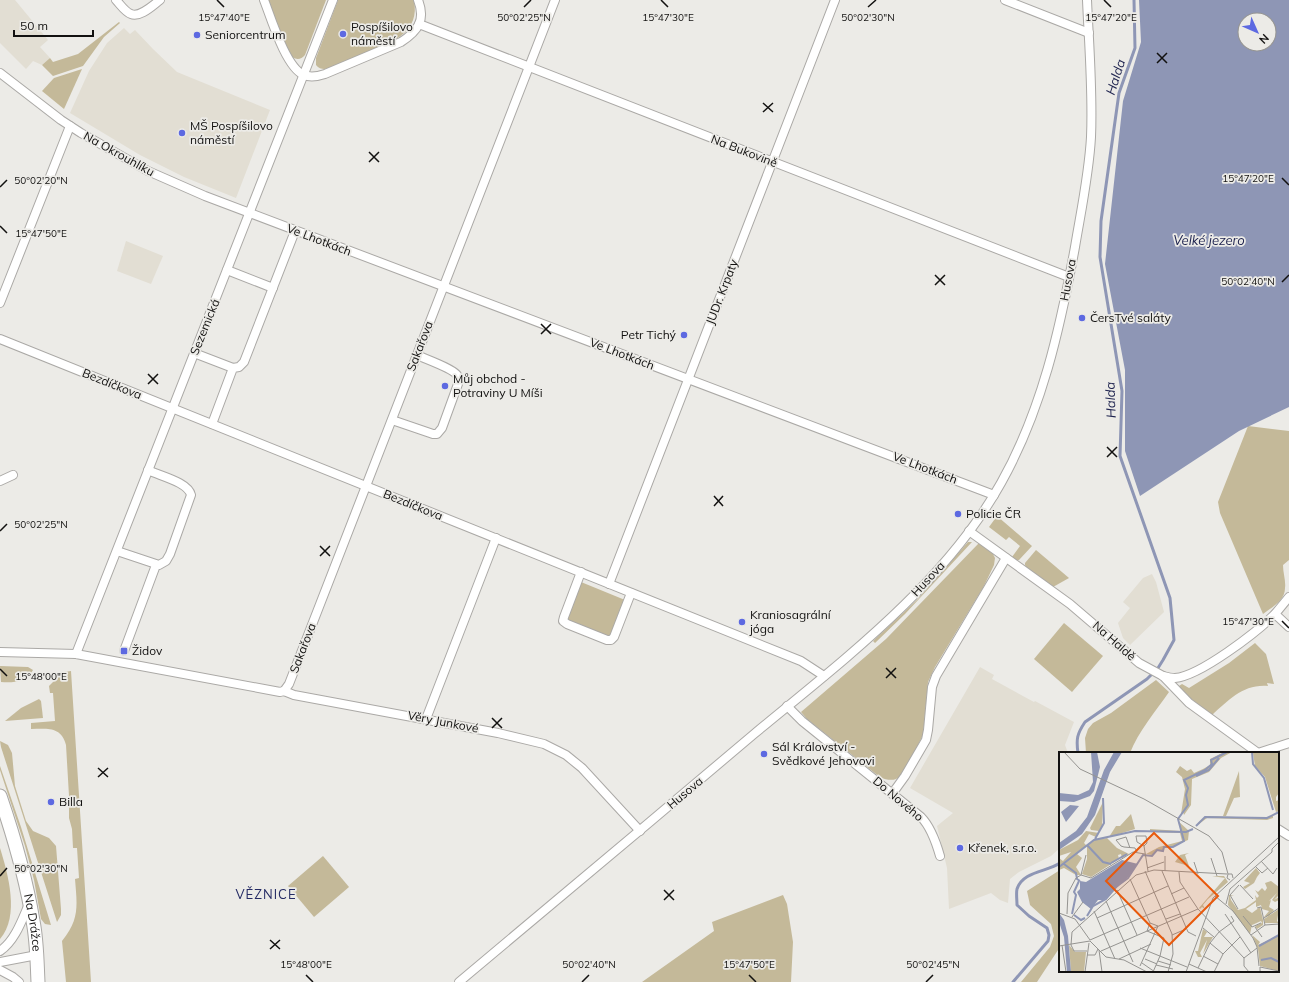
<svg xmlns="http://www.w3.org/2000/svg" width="1289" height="982" viewBox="0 0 1289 982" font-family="Mulish,sans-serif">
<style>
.built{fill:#e2ded3}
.green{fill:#c4b999}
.water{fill:#8e96b5;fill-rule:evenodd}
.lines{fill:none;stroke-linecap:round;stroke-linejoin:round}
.stream{stroke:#8e96b5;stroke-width:3}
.street-casing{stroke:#aba9a6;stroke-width:10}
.primary-casing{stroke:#aba9a6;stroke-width:15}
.street{stroke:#fff;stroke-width:8}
.primary{stroke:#fff;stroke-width:13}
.ticks{fill:none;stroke:#121110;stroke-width:1.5}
.poi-dot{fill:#5d69e1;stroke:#ecebe7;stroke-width:1.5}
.labels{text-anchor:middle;stroke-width:3.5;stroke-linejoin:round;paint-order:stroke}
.poi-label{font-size:12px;fill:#121110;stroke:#ecebe7;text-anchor:start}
.street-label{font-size:12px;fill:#121110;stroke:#ecebe7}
.water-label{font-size:13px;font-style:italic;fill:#202550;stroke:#ecebe7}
.neighbourhood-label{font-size:13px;letter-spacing:1px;fill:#252b64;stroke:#ecebe7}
.inset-river{fill:none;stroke:#8e96b5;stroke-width:2}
.inset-road{fill:none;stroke:#959491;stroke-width:1}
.view{fill:#e8590c;fill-opacity:0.15;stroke:#e8590c;stroke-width:2}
.inset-edge{fill:none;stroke:#121110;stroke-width:2}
.ticks-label{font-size:10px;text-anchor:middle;fill:#121110;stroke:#ecebe7;stroke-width:3.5;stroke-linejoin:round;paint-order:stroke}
</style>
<rect width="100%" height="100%" fill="#ecebe7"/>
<!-- built -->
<g class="built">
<path d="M0,0H15L48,40L40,47L50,58L42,65L33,61L26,69L0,43Z"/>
<path d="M124,28L130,34L135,30L153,49L177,72L270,110L236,198L184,177L140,155L70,113L89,71L107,43Z"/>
<path d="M126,241L163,256L151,284L117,271Z"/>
<path d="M1152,574L1156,582L1164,612L1130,645L1123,638L1118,623L1130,608L1123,602L1143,578Z"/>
<path d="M980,667L994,675L992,679L1034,702L1035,701L1074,722L1065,745L1068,753H1060V848L1051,856L1019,872L1010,879L1008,903L1000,900L991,893L949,909L947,868L937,826L953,813L910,788Z"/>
</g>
<!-- green -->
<g class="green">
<path d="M268,0H326L305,55C300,61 293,60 289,53Z"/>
<path d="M338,0H414C420,32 394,41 371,51C358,56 346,62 334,67C327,69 321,71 316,65V58Z"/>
<path d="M119,22L120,23L104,37L83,66L53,76L42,65L50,58L53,62L78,54Z"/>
<path d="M82,69L64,109L42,91L54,78Z"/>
<path d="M1248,426L1289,431V560L1283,565C1283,573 1286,581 1285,588C1285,601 1272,607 1263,614L1220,513L1218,502Z"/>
<path d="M997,516L1032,546L1019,560H1016L1012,557L1020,546L1009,537L1006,540L989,527Z"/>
<path d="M968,542H972L905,614L875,643L873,641L918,599Z"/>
<path d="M979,543L993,554L995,558L994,565L984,586L935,667L928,682L923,735L921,739C916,748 905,775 896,779C891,781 885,779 881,778L807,719L801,712L886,639Z"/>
<path d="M1036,550L1069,578L1053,587L1026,567L1025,565V563Z"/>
<path d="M581,582L625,600L612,635L607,636L569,620L567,618Z"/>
<path d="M1064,623L1103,656L1072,692L1034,659Z"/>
<path d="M1255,643L1266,654L1274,684L1267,683L1268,686C1243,684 1229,700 1212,715L1190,698L1179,688V686L1182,684L1189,688L1229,663Z"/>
<path d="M0,666L28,667L33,670C27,682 13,683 1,682Z"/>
<path d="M71,671L91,982H66L62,941C80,919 77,905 75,879L79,878L77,848H73L72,829L69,818V796L66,745C61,726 47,729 31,729V723L55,721L53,693H50L49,686L57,678L56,676L64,672Z"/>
<path d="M1156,680L1169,692C1156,711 1138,732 1130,753H1086L1085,738L1088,729L1093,723L1111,713Z"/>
<path d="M39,699L41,701L43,718L5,721L21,708Z"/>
<path d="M0,741L8,745L12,753L15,786L26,821L33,831L49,838L56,846L61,909V915L57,922L1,747Z"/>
<path d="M0,766L21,827L51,925L45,924L41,919L34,880L25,846L0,770Z"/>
<path d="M0,848C8,874 20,916 0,939Z"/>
<path d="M323,856L349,887L314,917L288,886Z"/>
<path d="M1060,870V947L1037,982H1021L1050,947L1054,936L1051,924L1030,905L1027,891Z"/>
<path d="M783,895L787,904L793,942L791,982H642L714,931L712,922Z"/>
</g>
<!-- water -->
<path class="water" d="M1139,0H1289V407L1239,431L1140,496L1125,451V370L1105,264L1123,101L1141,42ZM1245,20H1269V44H1245Z"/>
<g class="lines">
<!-- stream -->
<g class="stream">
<path d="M1078,753C1076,739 1077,734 1085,722L1147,679L1158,668L1163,660L1174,640L1170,598L1120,456L1122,391L1100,257L1101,221L1119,93L1135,48L1134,0"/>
<path d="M1013,982L1048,941L1049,935L1047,928L1029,916L1017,905C1017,900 1016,893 1017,889C1023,871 1047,872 1060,863"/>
</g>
<!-- street casing -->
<g class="street-casing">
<g id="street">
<path d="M116,0C120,4 125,12 131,14C140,18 153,5 160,0"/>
<path d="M264,0C271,18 286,68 304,75C311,78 319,76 325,74L401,42C418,31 426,20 418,0"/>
<path d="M1005,0L1089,33"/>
<path d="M419,24L1069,277"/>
<path d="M0,73L61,120L81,133L148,171L205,196L994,495"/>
<path d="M227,270L273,288"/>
<path d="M0,303L70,126"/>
<path d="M0,339L801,661L824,676"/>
<path d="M194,353L233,368"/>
<path d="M392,420L433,434H437L442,428L458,384C459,380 459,378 457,375C452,368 425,359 417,355"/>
<path d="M212,424L233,368L239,367L244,362L295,231"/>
<path d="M0,481L13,475"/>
<path d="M969,531L1070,604L1139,663L1163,676L1189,703L1258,753"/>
<path d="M117,551L159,565L166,561L170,554L191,495C188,482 160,476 148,470"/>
<path d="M581,572L564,617L563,621L567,624L607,640H611L614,637L631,593"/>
<path d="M609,584L835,0"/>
<path d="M1275,614L1289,627"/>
<path d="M124,651L156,565"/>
<path d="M0,652L76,654L280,692L284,691"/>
<path d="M76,654L333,0"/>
<path d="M1163,676C1167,677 1171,678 1175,678C1200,676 1257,632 1275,614C1280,608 1285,602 1289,597"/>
<path d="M284,691L289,684L555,0"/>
<path d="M284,691L294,695L498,733L544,744L566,755L582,768L640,831"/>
<path d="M787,706L802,721L921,817C931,827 936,842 940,856"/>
<path d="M426,719L496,538"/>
<path d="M1258,753L1289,743"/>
<path d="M892,794L905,776L926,740L928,730L932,687L936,676L1006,558"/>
<path d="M1278,829L1289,836"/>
<path d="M0,951C15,941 22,920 29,904"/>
<path d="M0,962L37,955"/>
<path d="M0,970L13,977L19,982"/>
<path d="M459,982C557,900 656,817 754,734C842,661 944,585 1001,483C1042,410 1060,329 1075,247C1081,211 1089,174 1091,137C1093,92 1089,45 1087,0"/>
</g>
</g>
<!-- primary casing -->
<g class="primary-casing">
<g id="primary">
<path id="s1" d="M0,796C14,837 26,878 33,921C37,941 37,962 38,982"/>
</g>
</g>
<!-- street -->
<use href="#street" class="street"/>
<!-- primary -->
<use href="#primary" class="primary"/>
</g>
<!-- ticks -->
<path class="ticks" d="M217,0L224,7M661,0L668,7M1104,0L1111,7M524,7L531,0M868,7L876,0M1157,53L1167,63M1157,63L1167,53M763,103L773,112M763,112L773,103M369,152L379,162M369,162L379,152M1282,178L1289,185M0,187L7,180M0,226L7,233M935,275L945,285M1282,282L1289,275M935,285L945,275M541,324L551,334M541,334L551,324M148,374L158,384M148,384L158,374M1107,447L1117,457M1107,457L1117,447M714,496L723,506M714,506L723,496M0,531L7,524M320,546L330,556M320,556L330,546M1282,621L1289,628M886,668L896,678M0,669L7,676M886,678L896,668M492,718L502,728M492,728L502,718M98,768L108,777M98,777L108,768M0,876L7,868M664,890L674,900M664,900L674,890M270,940L280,949M270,949L280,940M306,975L313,982M749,975L756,982M582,982L589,975M926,982L933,975"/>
<!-- markers -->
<g class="poi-dot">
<circle cx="343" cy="34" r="4"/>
<circle cx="197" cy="35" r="4"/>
<circle cx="182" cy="133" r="4"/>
<circle cx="1082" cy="318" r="4"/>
<circle cx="684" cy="335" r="4"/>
<circle cx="445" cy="386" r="4"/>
<circle cx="958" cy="514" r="4"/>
<circle cx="742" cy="622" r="4"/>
<rect x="120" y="647" width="8" height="8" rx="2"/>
<circle cx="764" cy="754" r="4"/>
<circle cx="51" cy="802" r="4"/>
<circle cx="960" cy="848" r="4"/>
</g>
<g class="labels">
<!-- poi labels -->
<g class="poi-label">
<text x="351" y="31">Pospíšilovo<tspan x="351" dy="14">náměstí</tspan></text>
<text x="205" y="39">Seniorcentrum</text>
<text x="190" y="130">MŠ Pospíšilovo<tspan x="190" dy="14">náměstí</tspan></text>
<text x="1090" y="322">ČersTvé saláty</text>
<text x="676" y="339" text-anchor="end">Petr Tichý</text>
<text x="453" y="383">Můj obchod -<tspan x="453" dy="14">Potraviny U Míši</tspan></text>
<text x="966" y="518">Policie ČR</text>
<text x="750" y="619">Kraniosagrální<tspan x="750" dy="14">jóga</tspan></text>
<text x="132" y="655">Židov</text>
<text x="772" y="751">Sál Království -<tspan x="772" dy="14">Svědkové Jehovovi</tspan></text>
<text x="59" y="806">Billa</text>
<text x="968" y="852">Křenek, s.r.o.</text>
</g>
<!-- street labels -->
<g class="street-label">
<text transform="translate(744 151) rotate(21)" y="4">Na Bukovině</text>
<text transform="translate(119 154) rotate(29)" y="4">Na Okrouhlíku</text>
<text transform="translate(319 240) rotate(21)" y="4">Ve Lhotkách</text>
<text transform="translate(1068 280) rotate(-79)" y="4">Husova</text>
<text transform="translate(722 292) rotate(-69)" y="4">JUDr. Krpaty</text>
<text transform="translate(205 327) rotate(-68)" y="4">Sezemická</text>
<text transform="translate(420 346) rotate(-69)" y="4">Sakařova</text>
<text transform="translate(622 354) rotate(21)" y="4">Ve Lhotkách</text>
<text transform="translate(112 384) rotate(22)" y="4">Bezdíčkova</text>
<text transform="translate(925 468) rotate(21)" y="4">Ve Lhotkách</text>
<text transform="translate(413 505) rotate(22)" y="4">Bezdíčkova</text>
<text transform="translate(928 579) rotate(-47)" y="4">Husova</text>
<text transform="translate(1114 641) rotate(41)" y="4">Na Haldě</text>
<text transform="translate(303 648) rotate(-69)" y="4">Sakařova</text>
<text transform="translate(443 722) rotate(11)" y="4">Věry Junkové</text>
<text transform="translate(685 793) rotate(-40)" y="4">Husova</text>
<text transform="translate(898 799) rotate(40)" y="4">Do Nového</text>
<text dy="4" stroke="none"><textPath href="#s1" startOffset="131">Na Drážce</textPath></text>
</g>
<!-- water labels -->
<g class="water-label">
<text transform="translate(1115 77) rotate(-72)" y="5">Halda</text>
<text x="1209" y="245">Velké jezero</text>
<text transform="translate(1110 400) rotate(-92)" y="5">Halda</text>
</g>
<!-- neighbourhood labels -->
<g class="neighbourhood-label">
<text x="266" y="899">VĚZNICE</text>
</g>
</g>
<!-- overview -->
<g transform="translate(1059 752)">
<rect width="220" height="220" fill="#ecebe7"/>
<path d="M165,0H173L162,6L150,20L133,27L132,53L125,63L124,60L122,62L126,37L123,25L117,20L121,14L128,19L132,17L135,21L144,17L151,13V7ZM220,0V41L217,45V49L220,48V59L217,60L206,25L196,14L194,1ZM180,19L181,45L175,46L167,64H164ZM44,50L43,75L40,79L32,78L31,76ZM72,62L76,77L50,85L57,74H61ZM214,63V66L208,68L148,66L140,72L139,71L147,64L208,66ZM119,69L130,79L129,88L115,94H105L104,98H98L93,103L87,102L100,95L123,89L121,81L91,80V77L122,79ZM27,79L40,81L37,85L30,82L25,91L28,94L35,88L48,86L58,96L70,102L63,106L62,102L59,103L60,107L32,125L23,122L28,107V94L18,102L23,106L17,115L22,123H17L5,116L0,118V106L4,109L12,100L0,104V98L19,88ZM130,101L126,103L130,114L116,110L121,103ZM197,116L201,121L198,125L204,130L198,125L195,131L186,137L184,135L191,131L185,129ZM153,124H165L169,130L149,147L144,153L146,157L143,155L141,157L140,156L166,126ZM212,129L220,135V143L215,148L220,145V148L216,150L213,148L218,141L210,149L212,148L210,155L215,158L210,164L205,165L210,159L203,157L202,153L197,155V150L187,157L193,161L201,155L204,168V173L198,177L196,174L203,171L202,169L193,173L191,182L169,153L170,143H175L171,144L172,148L179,158L186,156L197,148L196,143L198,146L200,144L196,138L199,140L203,136L206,139L208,136L206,131ZM220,157L218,169L220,171H206L205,167ZM144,177L148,180L145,185H154L144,202L148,188L141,201L143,205H139L136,199H139ZM193,183L201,190L199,193L220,183V219L201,214L199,197ZM10,193L16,200H27L25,220H12Z" fill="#c4b999"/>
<path d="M32,0H38L41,15L35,39L31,44L15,50L0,49V41L19,43L30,38L34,30ZM55,0H63L51,20L36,63L23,82L0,98V91L17,79L28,65L45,18ZM11,53L20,54L7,70L2,60ZM63,108L79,112L69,125L45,148H39L32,157L23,150L18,140L21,137V129L27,130ZM0,161L5,168L9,184L12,220H8L5,185L0,170Z" fill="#8e96b5"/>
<path class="inset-river" d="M193,0L194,12L205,26L214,58M137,24L150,18L160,6M137,74L146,65L208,66L220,60M36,87L45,71L44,46M28,93L44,110L52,112M52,111L68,102M5,112L17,121L18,127L21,129M0,115L35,88L76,79L127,80L134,77M13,162L17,143L15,140L20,129M15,163L22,168L26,166M28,164L34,154L47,147L57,135L69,126L84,103L93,104L98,98L104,99L105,95H114L125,89L119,67L129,53L127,43L129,36L125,28L146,18L153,12L152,8L168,0M200,194L220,183M202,208L212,206L220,210"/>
<path class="inset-road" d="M5,0L21,17L85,47L150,84L163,100L169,122M85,94L78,90L77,84H87L88,91L85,94L89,119M71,96L67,85L57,88L62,94L65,95L76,96L78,100M213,100V97L220,90M106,104V119M152,106L158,124M202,109L214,122L218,116M135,110L139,122M197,115L203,121L209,116M88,116L105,110M86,119L113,182L114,202L109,220M103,119L129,180L137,184M120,120L121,130L139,157L185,206M22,123L32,126L74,100L86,102M71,127L91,171M171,128L168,126L169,122H173L174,126M181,133L194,147M58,138L78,183M112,142L125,136M156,144L174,159L194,186L198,195L200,214M47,149L74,210M167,152L171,137L213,100M198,156L202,155L206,173M179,157L171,143L180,133M35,159L56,207M0,161L16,167L31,188M8,162L9,141L17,126L22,123L27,103M166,162L192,201M184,164L193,175L202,171M13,165L24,150M38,166L109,134M205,166L220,156M107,167L121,162M196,175L203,185M144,176L155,185M88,179L105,186L101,204L94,220M113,183L127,177M192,183L206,173L220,172M31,188L130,145M31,189L47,205L65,208L88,220M151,191L164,202M3,193L7,220M0,194L31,189M81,196L128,215M40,198L43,220M28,199H15L12,193L13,180L77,123L95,118L168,122M42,199L139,157M28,203H36L39,197M144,204L159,212M185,206L198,196M185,206V214L190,220M60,207L92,192M86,207L98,212M99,209L112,213M83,211L96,220M130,212L148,220M97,213L114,217M81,214L99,174L91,171L88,179M139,216L151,191L160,180L175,169L172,164M26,220L30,191M127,220L154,146L220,85M155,220L164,202L181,185M204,220L201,219V215L220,219"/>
<path class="view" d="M95,81L159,144L110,193L47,129Z"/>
<rect width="220" height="220" class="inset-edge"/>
</g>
<g class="ticks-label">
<text x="224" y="21">15°47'40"E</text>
<text x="524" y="21">50°02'25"N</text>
<text x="668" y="21">15°47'30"E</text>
<text x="868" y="21">50°02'30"N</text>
<text x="1111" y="21">15°47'20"E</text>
<text x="1248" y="182">15°47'20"E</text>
<text x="41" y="184">50°02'20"N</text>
<text x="41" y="237">15°47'50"E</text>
<text x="1248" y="285">50°02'40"N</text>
<text x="41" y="528">50°02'25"N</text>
<text x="1248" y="625">15°47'30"E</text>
<text x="41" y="680">15°48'00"E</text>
<text x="41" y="872">50°02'30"N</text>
<text x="589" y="968">50°02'40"N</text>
<text x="933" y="968">50°02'45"N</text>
<text x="306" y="968">15°48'00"E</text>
<text x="749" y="968">15°47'50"E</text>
</g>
<!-- north arrow -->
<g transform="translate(1257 32) rotate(135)"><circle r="19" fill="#ecebe7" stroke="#959491"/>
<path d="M0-3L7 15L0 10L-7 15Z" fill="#5d69e1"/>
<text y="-6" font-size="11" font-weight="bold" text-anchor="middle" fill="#121110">N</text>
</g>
<!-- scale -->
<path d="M14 30v6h79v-6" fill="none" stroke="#121110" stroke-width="2"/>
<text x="20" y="30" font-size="12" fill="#121110" stroke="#ecebe7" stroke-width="3" paint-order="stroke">50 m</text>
</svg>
